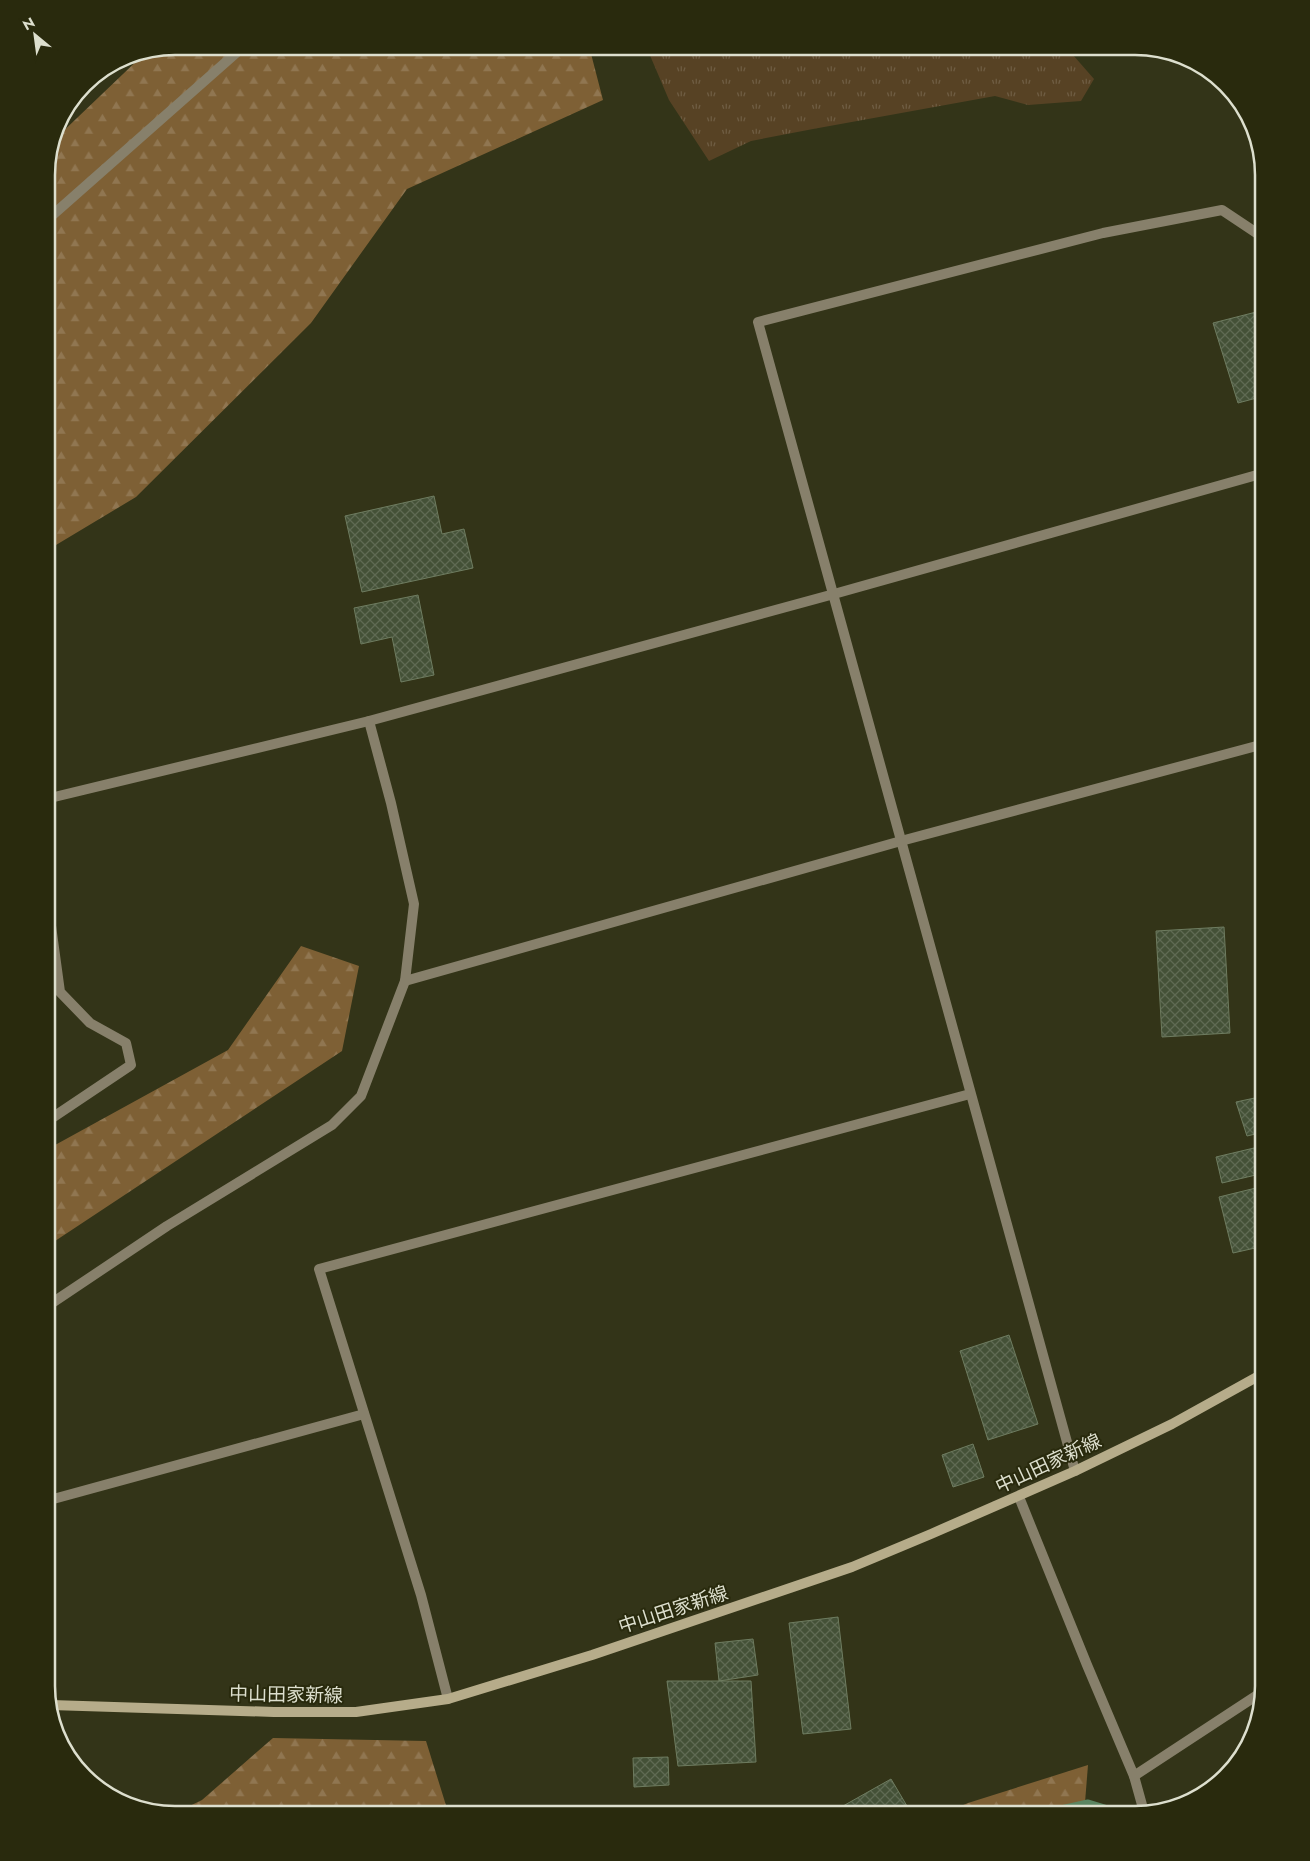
<svg xmlns="http://www.w3.org/2000/svg" width="1310" height="1861" viewBox="0 0 1310 1861" font-family="Jost,'Noto Sans JP',sans-serif">
<style>
.grass{fill:url(#grass-tufts)}
.forest{fill:url(#forest-firs)}
.lines{fill:none;stroke-linecap:round;stroke-linejoin:round}
.stream{stroke:#5b8561;stroke-width:9}
.building{fill:url(#building-cross-hatch);stroke:#6e7c60}
.street{stroke:#87806b;stroke-width:10}
.secondary{stroke:#b6ac8a;stroke-width:10}
.labels{text-anchor:middle;stroke-width:4;stroke-linejoin:round;paint-order:stroke}
.street-label{font-size:19px;fill:#dddfce;stroke:#292a0d}
.rim{fill:none;stroke:#dddfce;stroke-width:2.5}
</style>
<defs>
<pattern id="grass-tufts" width="24" height="20" patternUnits="userSpaceOnUse" patternTransform="scale(1.25)"><rect width="24" height="20" fill="#574224"/><path d="M3 7l-1-3M5 7V3M7 7l1-3M15 17l-1-3M17 17v-4M19 17l1-3" fill="none" stroke="#6f5d43"/></pattern>
<pattern id="forest-firs" width="22" height="20" patternUnits="userSpaceOnUse" patternTransform="scale(1.25)"><rect width="22" height="20" fill="#7e6035"/><path d="M5 1l3.5 6h-7zM16 11l3.5 6h-7z" fill="#907651"/></pattern>
<pattern id="building-cross-hatch" width="8" height="8" patternUnits="userSpaceOnUse" patternTransform="scale(1.25)"><rect width="8" height="8" fill="#445137"/><path d="M0 0l8 8M0 8l8-8" fill="none" stroke="#5f6a53"/></pattern>
</defs>
<rect width="100%" height="100%" fill="#333418"/>
<!-- grass -->
<path class="grass" d="M646,46H1073V55L1094,79L1081,101L1028,105L995,96L813,129L751,141L709,161L669,100Z"/>
<!-- forest -->
<g class="forest">
<path d="M175,46H589L603,100L407,189L311,323L136,497L46,551L47,167L54,140L146,52Z"/>
<path d="M301,946L359,966L342,1051L46,1247V1150L228,1050Z"/>
<path d="M273,1738L426,1741L449,1815L173,1814L202,1800Z"/>
<path d="M1088,1765L1084,1815H939L968,1803Z"/>
</g>
<g class="lines">
<!-- stream -->
<path class="stream" d="M1039,1815L1088,1804L1124,1815"/>
</g>
<!-- building -->
<g class="building">
<path d="M1264,310V396L1238,403L1213,323Z"/>
<path d="M1264,412V450H1258L1257,413Z"/>
<path d="M434,496L442,534L464,529L473,568L362,592L345,516Z"/>
<path d="M418,595L434,675L401,682L392,637L361,644L354,608Z"/>
<path d="M1224,927L1230,1033L1162,1037L1156,931Z"/>
<path d="M1264,1096V1132L1247,1136L1236,1102Z"/>
<path d="M1254,1148L1260,1174L1222,1183L1216,1157Z"/>
<path d="M1264,1186V1246L1233,1253L1219,1197Z"/>
<path d="M1009,1335L1038,1424L988,1440L960,1351Z"/>
<path d="M973,1444L984,1477L953,1487L942,1455Z"/>
<path d="M838,1617L851,1729L803,1734L789,1623Z"/>
<path d="M753,1639L758,1675L719,1681L715,1643Z"/>
<path d="M667,1681H751L756,1762L678,1766Z"/>
<path d="M64,1733L69,1756L64,1751L59,1734Z"/>
<path d="M668,1757L669,1785L634,1787L633,1758Z"/>
<path d="M891,1779L907,1806L891,1815H827Z"/>
</g>
<g class="lines">
<!-- street -->
<g class="street">
<path d="M47,220L244,46"/>
<path d="M46,799L369,721L834,594L1264,473"/>
<path d="M1261,893H1264"/>
<path d="M405,981L901,841L1264,744"/>
<path d="M46,1122L131,1065L126,1043L90,1023L60,992L46,889"/>
<path d="M46,1307L167,1226L332,1125L361,1096L405,981L414,904L391,803L369,721"/>
<path d="M1075,1471C968,1088 866,704 758,322L1103,233L1222,210L1264,238"/>
<path d="M1019,1497L1087,1665L1134,1776L1144,1812"/>
<path d="M46,1501L364,1414"/>
<path d="M448,1699L421,1595L319,1269L970,1094"/>
<path d="M1134,1776L1262,1692"/>
</g>
<!-- secondary -->
<path class="secondary" d="M51,1705L274,1712H356L448,1699L592,1655L852,1567L931,1534L1075,1471L1172,1424L1264,1373"/>
</g>
<g class="labels">
<!-- street labels -->
<g class="street-label">
<text transform="translate(1048 1463) rotate(-25)" y="7">中山田家新線</text>
<text transform="translate(673 1609) rotate(-18)" y="7">中山田家新線</text>
<text transform="translate(286 1694) rotate(1)" y="7">中山田家新線</text>
</g>
</g>
<!-- crop -->
<path d="M0 0H1310V1861H0ZM175 55H1135A120 120 0 0 1 1255 175V1686A120 120 0 0 1 1135 1806H175A120 120 0 0 1 55 1686V175A120 120 0 0 1 175 55Z" fill="#292a0d" fill-rule="evenodd"/>
<path class="rim" d="M175 55H1135A120 120 0 0 1 1255 175V1686A120 120 0 0 1 1135 1806H175A120 120 0 0 1 55 1686V175A120 120 0 0 1 175 55Z"/>
<!-- north arrow -->
<g transform="translate(35 35) rotate(331)" stroke="#292a0d" stroke-width="4" paint-order="stroke">
<path d="M0-4L9 19L0 12L-9 19Z" fill="#dddfce"/>
<text y="-8" font-size="14" font-weight="bold" text-anchor="middle" fill="#dddfce">N</text>
</g>
</svg>
